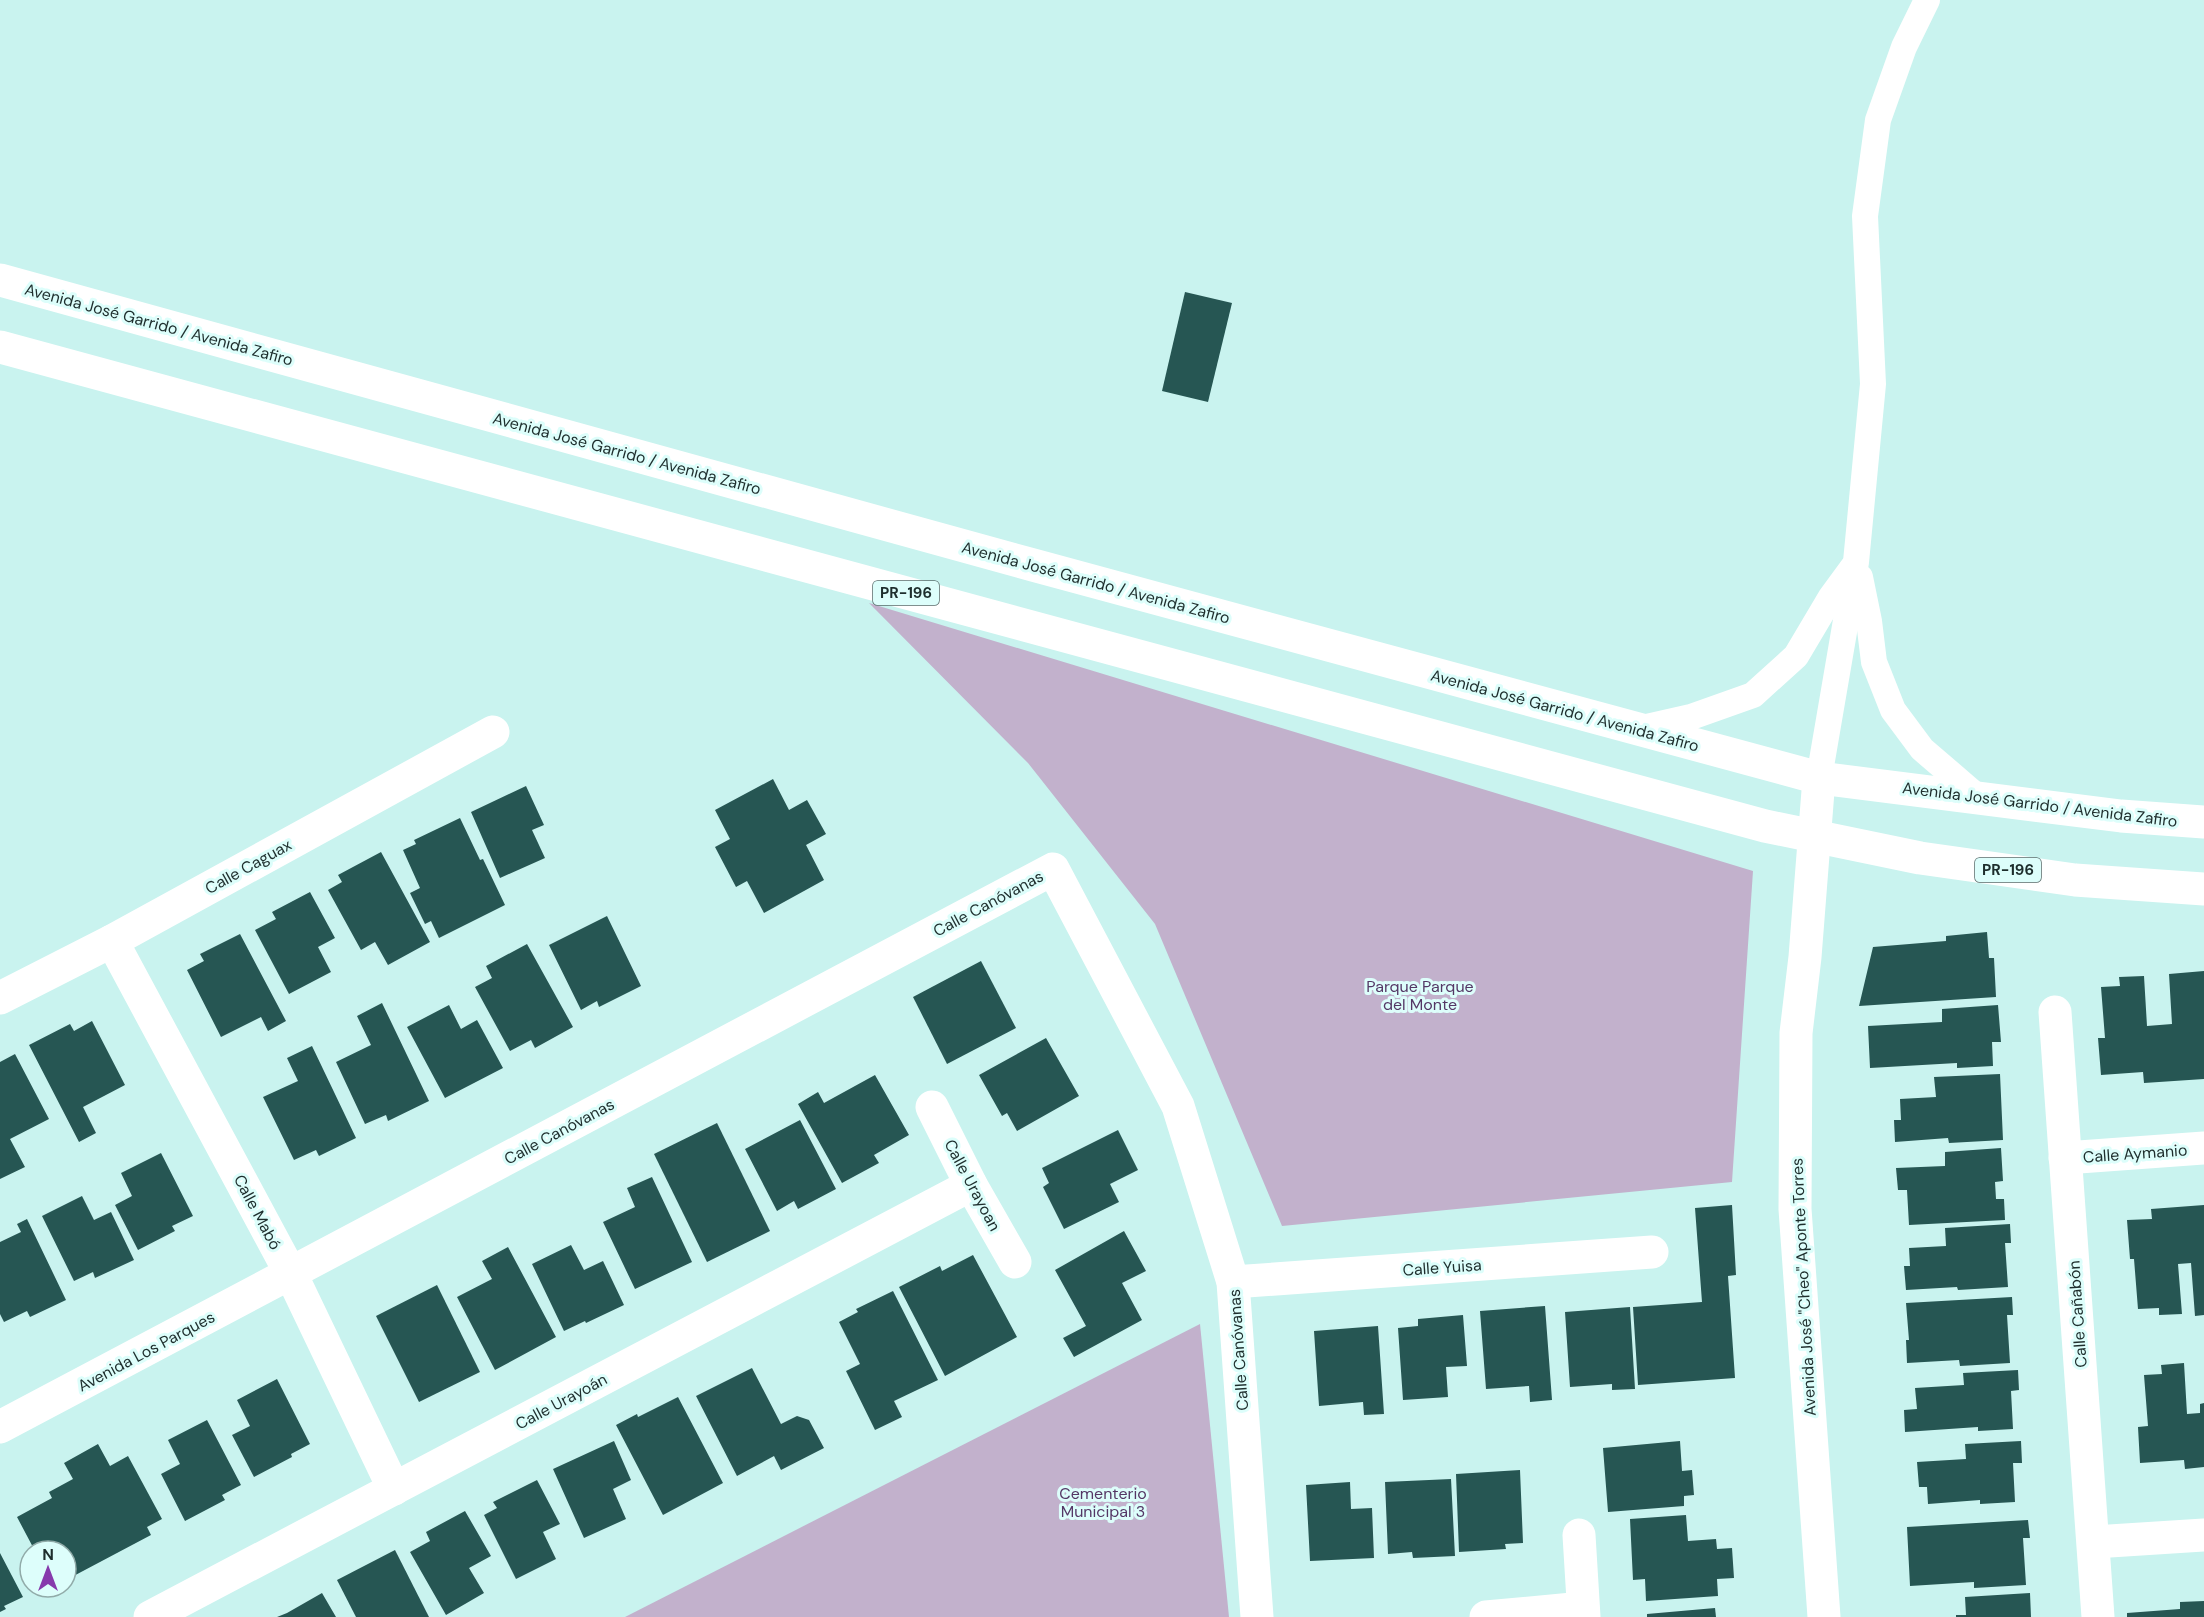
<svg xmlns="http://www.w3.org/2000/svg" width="2204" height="1617" viewBox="0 0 2204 1617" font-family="'DM Sans',sans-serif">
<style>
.green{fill:#c2b1cc}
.building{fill:#265653}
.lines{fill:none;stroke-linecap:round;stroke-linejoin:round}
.lane{stroke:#fff;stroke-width:26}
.street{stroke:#fff;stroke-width:33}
.secondary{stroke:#fff;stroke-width:33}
.primary{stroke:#fff;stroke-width:33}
.labels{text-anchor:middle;stroke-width:6;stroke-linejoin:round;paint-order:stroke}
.shield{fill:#ddfefb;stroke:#576c6b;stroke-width:1.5}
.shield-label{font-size:15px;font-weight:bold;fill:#1e2e2d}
.street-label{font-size:16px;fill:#1e2e2d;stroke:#ddfefb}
.park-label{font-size:16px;fill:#543765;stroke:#ddfefb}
</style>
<rect width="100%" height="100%" fill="#c9f3ef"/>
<!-- green -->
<g class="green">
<path d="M869,603L1753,871L1732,1182L1282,1226L1155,924L1028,763Z"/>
<path d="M1200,1324L1229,1617H625Z"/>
</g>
<!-- building -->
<g class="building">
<path d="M1185,292L1232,303L1208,402L1162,391Z"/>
<path d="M773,779L789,810L807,800L826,834L806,845L824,880L764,913L747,881L736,887L715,847L730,839L715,810Z"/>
<path d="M526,786L544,825L532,830L545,858L500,878L471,812Z"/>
<path d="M460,818L480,860L483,859L505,905L439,938L431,921L425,924L410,893L420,888L403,850L416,844L414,840Z"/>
<path d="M381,852L430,942L388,965L375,942L361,950L328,890L342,882L338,875Z"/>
<path d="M310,892L335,938L318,947L331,972L289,994L255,930L276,919L272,912Z"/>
<path d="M607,916L641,986L599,1007L597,1001L581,1010L549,945Z"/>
<path d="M1987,932L1989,958H1994L1996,997L1859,1006L1873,947L1946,941V936Z"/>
<path d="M240,934L286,1021L268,1031L261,1017L221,1037L187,970L204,961L200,954Z"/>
<path d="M527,944L573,1027L535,1048L531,1040L510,1051L475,987L492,978L486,966Z"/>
<path d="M981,961L1016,1028L947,1064L913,997Z"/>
<path d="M2204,971V1079L2144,1083L2143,1072L2101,1075L2098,1038H2105L2101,987L2120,986L2119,977L2144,976L2147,1026L2172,1024L2169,974Z"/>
<path d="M382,1003L429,1101L388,1121L386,1115L365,1124L336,1062L371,1045L357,1016Z"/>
<path d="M449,1005L461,1029L477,1020L503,1068L445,1098L407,1027Z"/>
<path d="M1998,1005L2001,1042H1992L1993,1066L1957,1068V1063L1870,1068L1868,1026L1942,1022V1009Z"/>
<path d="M92,1021L125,1085L83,1107L96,1133L79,1142L29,1045L70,1024L74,1031Z"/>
<path d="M1046,1038L1079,1096L1017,1131L1007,1113L1002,1116L979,1075Z"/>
<path d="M312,1046L356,1138L319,1156L316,1150L294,1160L263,1097L298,1081L287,1058Z"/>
<path d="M15,1054L49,1119L10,1139L25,1167L0,1179V1062Z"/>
<path d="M2000,1074L2003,1140L1949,1143L1948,1138L1895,1142L1894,1120H1901L1900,1099L1936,1097L1934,1077Z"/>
<path d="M875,1075L909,1135L874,1155L879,1163L842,1183L798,1104L818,1092L824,1103Z"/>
<path d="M800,1120L836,1189L798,1209L794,1201L777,1211L745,1149Z"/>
<path d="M717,1123L770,1231L707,1262L654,1154Z"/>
<path d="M1118,1130L1138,1170L1110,1184L1119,1202L1064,1229L1043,1187L1049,1183L1042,1168Z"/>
<path d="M2001,1148L2003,1181L1995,1182L1996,1199H2004L2005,1220L1909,1225L1907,1190H1898L1896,1168L1945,1166V1152Z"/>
<path d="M161,1153L193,1216L172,1226L175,1231L138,1250L115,1205L132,1196L121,1173Z"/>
<path d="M652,1177L692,1262L635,1289L603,1222L635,1207L627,1188Z"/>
<path d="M82,1196L94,1220L111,1212L134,1260L95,1278L93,1272L74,1281L42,1216Z"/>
<path d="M1732,1205L1736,1275L1728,1276L1735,1378L1638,1385L1633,1307L1702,1302L1695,1208Z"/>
<path d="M2204,1205V1315L2195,1316L2191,1263L2178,1264L2182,1314L2159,1315V1308L2138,1309L2134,1259H2130L2127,1220L2152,1219L2151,1209Z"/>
<path d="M27,1219L66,1300L30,1317L27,1311L4,1322L0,1314V1242L21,1232L17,1224Z"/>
<path d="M2010,1224L2011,1243H2005L2008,1287L1958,1290L1957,1287L1906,1290L1904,1266H1910L1909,1248L1946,1246L1945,1228Z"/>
<path d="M1124,1231L1146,1271L1122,1283L1142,1320L1074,1357L1063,1338L1086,1326L1055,1270Z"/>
<path d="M571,1245L584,1270L603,1261L624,1305L586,1323L585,1321L564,1331L532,1264Z"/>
<path d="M508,1247L556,1337L495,1370L457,1297L492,1279L482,1261Z"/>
<path d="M973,1255L1017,1337L945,1376L899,1287L940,1266L942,1271Z"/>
<path d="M437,1285L480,1372L419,1402L376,1316Z"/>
<path d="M893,1291L938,1380L894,1401L902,1417L875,1430L846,1371L860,1364L839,1322L858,1312L856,1309Z"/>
<path d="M2012,1297L2013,1315H2007L2010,1363L1960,1366L1959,1360L1907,1363L1906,1340H1909L1906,1303Z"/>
<path d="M1545,1306L1552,1400L1530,1402L1529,1386L1486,1389L1480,1311Z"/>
<path d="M1630,1307L1635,1389L1612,1390V1384L1570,1387L1565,1312Z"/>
<path d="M1463,1315L1467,1366L1446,1367L1448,1397L1403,1400L1398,1328L1418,1326V1319Z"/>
<path d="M1378,1326L1384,1414L1364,1415L1363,1402L1319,1406L1314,1331Z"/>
<path d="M2184,1363L2187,1414L2200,1413V1404L2204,1403V1467L2185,1469L2184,1460L2140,1463L2138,1427L2148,1426L2144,1375L2162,1374L2161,1365Z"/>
<path d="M752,1368L781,1424L797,1416L809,1420L824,1448L781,1470L774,1456L737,1476L696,1396Z"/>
<path d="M2018,1370L2019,1390L2011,1391L2013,1429L1978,1431V1427L1905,1432L1904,1410L1917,1409L1915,1388L1964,1385L1963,1373Z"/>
<path d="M277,1379L310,1444L291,1454L292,1457L254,1477L232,1435L250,1426L237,1400Z"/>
<path d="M678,1397L723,1483L663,1515L616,1425L637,1414L638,1417Z"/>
<path d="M207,1420L241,1485L222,1495L225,1500L185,1521L161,1474L180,1464L168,1440Z"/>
<path d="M614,1441L631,1480L613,1489L626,1519L584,1538L553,1469Z"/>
<path d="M1680,1441L1682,1471L1692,1470L1694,1495L1684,1496V1506L1608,1512L1603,1448Z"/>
<path d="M2021,1441L2022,1463H2013L2015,1502L1980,1504V1500L1928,1504L1927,1487H1919L1917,1462L1966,1459L1965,1444Z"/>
<path d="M98,1444L110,1466L128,1456L162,1519L147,1527L151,1535L66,1580V1551H35L17,1517L52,1498L49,1492L73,1479L64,1463Z"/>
<path d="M1520,1470L1523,1543L1505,1544L1506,1549L1459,1552L1456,1474Z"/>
<path d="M1451,1479L1455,1556L1413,1558L1412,1552L1388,1554L1385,1482Z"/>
<path d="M537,1480L560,1524L543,1532L556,1559L516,1579L484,1515L497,1508L493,1502Z"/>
<path d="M1350,1482L1351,1509L1372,1508L1374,1558L1310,1561L1306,1485Z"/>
<path d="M465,1511L491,1556L469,1568L484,1593L446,1615L410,1552L430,1541L426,1532Z"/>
<path d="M1686,1515L1688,1541L1716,1539L1717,1549L1732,1548L1734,1578L1717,1579L1718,1596L1646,1601L1645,1579L1633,1580L1630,1519Z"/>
<path d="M2028,1520L2030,1538H2023L2026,1585L1974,1588V1582L1910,1586L1907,1527Z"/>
<path d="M395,1550L429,1617H356L337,1580Z"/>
<path d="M0,1553L23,1597L4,1606L6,1609L0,1612Z"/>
<path d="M322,1593L336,1617H277L287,1613Z"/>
<path d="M2030,1593L2031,1617H1956V1615H1966L1965,1597Z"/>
<path d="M2204,1601V1617H2127V1613L2180,1609V1602Z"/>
<path d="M1715,1608L1716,1617H1647V1614Z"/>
</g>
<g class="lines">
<!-- lane -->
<g class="lane">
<path d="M1860,577L1869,621L1874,662L1893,710L1922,749L1979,798"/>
<path d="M1638,729L1691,717L1753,695L1796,656L1831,597L1853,567"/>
<path d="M1819,778L1856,562L1873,384L1865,216L1878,120L1904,47L1927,0"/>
</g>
<!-- street -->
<g class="street">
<path d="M112,941L291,1274L394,1489"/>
<path d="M0,998L112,941L493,732"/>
<path d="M2055,1012L2098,1617"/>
<path d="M932,1107L971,1185L1015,1262"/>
<path d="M2065,1158L2204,1148"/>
<path d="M1233,1282L1652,1252"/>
<path d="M0,1427L1053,869L1178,1106L1233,1282L1257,1617"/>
<path d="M1579,1535L1584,1617"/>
<path d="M2094,1542L2204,1535"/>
<path d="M150,1617L971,1185"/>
<path d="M1486,1617L1583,1608"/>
</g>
<!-- secondary -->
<path class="secondary" d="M1819,778L1805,957L1796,1033L1795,1209L1824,1617"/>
<!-- primary -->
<g class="primary">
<path d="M0,280L1033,565L1819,778L2121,816L2204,822"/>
<path d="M0,347L1765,826L1920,858L2075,880L2204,889"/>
</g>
</g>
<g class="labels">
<!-- shield labels -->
<g class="shield">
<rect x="873" y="581" width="66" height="24" rx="4.5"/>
<rect x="1975" y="858" width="66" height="24" rx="4.5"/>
</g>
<g class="shield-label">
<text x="906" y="598">PR-196</text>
<text x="2008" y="875">PR-196</text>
</g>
<!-- street labels -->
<g class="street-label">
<text transform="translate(159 324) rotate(15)" y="6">Avenida José Garrido / Avenida Zafiro</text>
<text transform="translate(627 453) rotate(15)" y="6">Avenida José Garrido / Avenida Zafiro</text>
<text transform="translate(1096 582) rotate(15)" y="6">Avenida José Garrido / Avenida Zafiro</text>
<text transform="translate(1565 710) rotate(15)" y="6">Avenida José Garrido / Avenida Zafiro</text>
<text transform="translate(2040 804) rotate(7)" y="6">Avenida José Garrido / Avenida Zafiro</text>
<text transform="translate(248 866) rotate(-29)" y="6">Calle Caguax</text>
<text transform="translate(988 903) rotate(-28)" y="6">Calle Canóvanas</text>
<text transform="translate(559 1131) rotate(-28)" y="6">Calle Canóvanas</text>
<text transform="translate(2135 1153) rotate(-4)" y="6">Calle Aymanio</text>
<text transform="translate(973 1185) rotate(62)" y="6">Calle Urayoan</text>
<text transform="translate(258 1212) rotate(62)" y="6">Calle Mabó</text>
<text transform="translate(1442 1267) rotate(-4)" y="6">Calle Yuisa</text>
<text transform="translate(1803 1287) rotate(-93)" y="6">Avenida José "Cheo" Aponte Torres</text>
<text transform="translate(2077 1314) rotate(-94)" y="6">Calle Cañabón</text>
<text transform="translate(1238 1350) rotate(-94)" y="6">Calle Canóvanas</text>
<text transform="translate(146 1351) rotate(-28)" y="6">Avenida Los Parques</text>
<text transform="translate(561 1401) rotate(-28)" y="6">Calle Urayoán</text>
</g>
<!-- park labels -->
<g class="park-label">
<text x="1420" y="992">Parque Parque<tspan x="1420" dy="18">del Monte</tspan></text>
<text x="1103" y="1499">Cementerio<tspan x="1103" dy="18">Municipal 3</tspan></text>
</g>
</g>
<!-- north arrow -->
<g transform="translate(48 1569)"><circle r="28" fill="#ddfefb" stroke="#91aba9" stroke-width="1.5"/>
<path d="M0-4.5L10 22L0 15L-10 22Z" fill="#863aac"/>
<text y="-9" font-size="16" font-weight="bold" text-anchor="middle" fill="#1e2e2d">N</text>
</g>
</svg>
